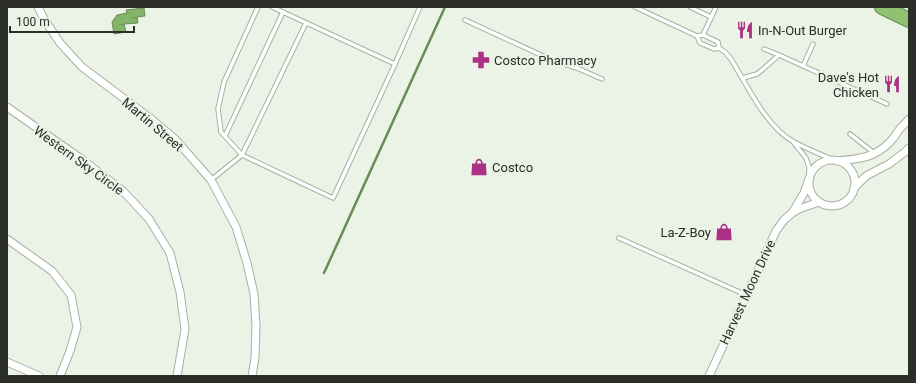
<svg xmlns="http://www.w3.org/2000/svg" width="916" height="383" viewBox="0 0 916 383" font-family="Roboto,sans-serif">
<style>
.water{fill:url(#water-ripples);stroke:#6a8c56}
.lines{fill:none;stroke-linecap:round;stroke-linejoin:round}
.stream{stroke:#6a8c56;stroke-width:2.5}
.lane-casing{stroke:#a8b0a3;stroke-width:5.5}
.street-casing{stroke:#a8b0a3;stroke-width:9}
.highway-casing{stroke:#6c8d57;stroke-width:16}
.lane{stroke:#fff;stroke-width:3.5}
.street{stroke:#fff;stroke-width:7}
.highway{stroke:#8fc170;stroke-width:14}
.labels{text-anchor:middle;stroke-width:4;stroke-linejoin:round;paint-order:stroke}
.poi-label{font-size:13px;fill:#2a2d28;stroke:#eaf3e6;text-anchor:start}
.street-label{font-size:13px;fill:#2a2d28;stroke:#eaf3e6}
</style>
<defs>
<pattern id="water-ripples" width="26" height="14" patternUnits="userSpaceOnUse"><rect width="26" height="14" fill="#85b469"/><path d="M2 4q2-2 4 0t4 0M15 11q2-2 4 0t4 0" fill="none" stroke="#6d9356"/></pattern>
</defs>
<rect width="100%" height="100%" fill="#eaf3e6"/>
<!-- water -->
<path class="water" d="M144,8L145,16L137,17L138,23L124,24L126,32L114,34L112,22L117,15L127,13L126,10Z"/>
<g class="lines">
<!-- stream -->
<path class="stream" d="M324,273L445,7"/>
<!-- lane casing -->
<g class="lane-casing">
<g id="lane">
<path d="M258,7L224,82L218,109L221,132L242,155L333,198L395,64L420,7"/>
<path d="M272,7L395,64"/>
<path d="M635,7L697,36L703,35L718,42L719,48L725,52L731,59C747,85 766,127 794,142C807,149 822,155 836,161"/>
<path d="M690,7L711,17"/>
<path d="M465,20L554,61L577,68L602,79"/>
<path d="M703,35L716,7"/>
<path d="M697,36L700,43L714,49L719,48"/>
<path d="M764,49L779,55"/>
<path d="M803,66L813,44"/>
<path d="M743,78L757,74L762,70L779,55L887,104"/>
<path d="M850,134L874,153"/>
<path d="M225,136L283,12"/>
<path d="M794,143L806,158L809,167V179"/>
<path d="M211,180L242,155L306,23"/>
<path d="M619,238L746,295"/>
</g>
</g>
<!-- street casing -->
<g class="street-casing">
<g id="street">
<path d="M38,7L44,19L60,43L82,67L150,118L176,140L211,180L236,227L247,263L254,294L256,326L255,358L252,376"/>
<path d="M7,107L80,158L122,190L149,219L170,253L180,292L185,329L177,376"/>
<circle cx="832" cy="183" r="23"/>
<path d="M837,161C858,159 874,158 889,143C893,139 896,135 899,130C902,126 906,123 909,119"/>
<path d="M854,188L866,176L889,164L905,152L909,148"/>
<path d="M792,213L799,209L819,202"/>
<path d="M7,239L52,271L71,295L77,327L70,351L60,376"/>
<path d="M7,362L39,376"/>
<path d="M709,376L776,231L784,220L792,213L804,193L809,179"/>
</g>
</g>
<!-- highway casing -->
<g class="highway-casing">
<path id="highway" d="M882,7L909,20"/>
</g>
<!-- lane -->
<use href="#lane" class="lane"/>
<!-- street -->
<use href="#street" class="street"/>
<!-- highway -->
<use href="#highway" class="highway"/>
</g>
<!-- icons -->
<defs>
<g id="restaurant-bare" transform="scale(1.38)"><path d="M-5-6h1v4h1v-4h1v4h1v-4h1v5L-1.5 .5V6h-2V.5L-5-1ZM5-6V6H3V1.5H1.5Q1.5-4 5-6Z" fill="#ac3083" stroke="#eaf3e6" stroke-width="2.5" paint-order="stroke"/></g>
<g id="pharmacy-bare" transform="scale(1.38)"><path d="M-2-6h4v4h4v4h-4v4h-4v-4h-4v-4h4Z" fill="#ac3083" stroke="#eaf3e6" stroke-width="2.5" paint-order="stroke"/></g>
<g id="shop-bare" transform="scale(1.38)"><path d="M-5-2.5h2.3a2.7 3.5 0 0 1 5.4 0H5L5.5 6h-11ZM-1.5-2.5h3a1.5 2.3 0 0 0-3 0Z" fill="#ac3083" stroke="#eaf3e6" stroke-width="2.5" paint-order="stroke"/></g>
</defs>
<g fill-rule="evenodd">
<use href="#restaurant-bare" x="745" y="30"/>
<use href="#pharmacy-bare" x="481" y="60"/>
<use href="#restaurant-bare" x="892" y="84"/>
<use href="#shop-bare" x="479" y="167"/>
<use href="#shop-bare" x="724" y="232"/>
</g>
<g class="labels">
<!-- poi labels -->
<g class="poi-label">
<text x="758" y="35">In-N-Out Burger</text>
<text x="494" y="65">Costco Pharmacy</text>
<text x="879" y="82" text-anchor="end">Dave's Hot<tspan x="879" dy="15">Chicken</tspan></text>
<text x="492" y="172">Costco</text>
<text x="711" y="237" text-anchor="end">La-Z-Boy</text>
</g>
<!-- street labels -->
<g class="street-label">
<text transform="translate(153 124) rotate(40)" y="5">Martin Street</text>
<text transform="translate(79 160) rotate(36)" y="5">Western Sky Circle</text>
<text transform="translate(747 292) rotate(-65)" y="5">Harvest Moon Drive</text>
</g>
</g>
<!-- border -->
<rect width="916" height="383" fill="none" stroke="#2a2d28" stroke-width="16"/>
<!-- scale -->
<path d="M10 26v6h124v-6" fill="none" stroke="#2a2d28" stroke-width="2"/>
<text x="16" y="26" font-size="12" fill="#2a2d28" stroke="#eaf3e6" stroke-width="3" paint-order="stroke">100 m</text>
</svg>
